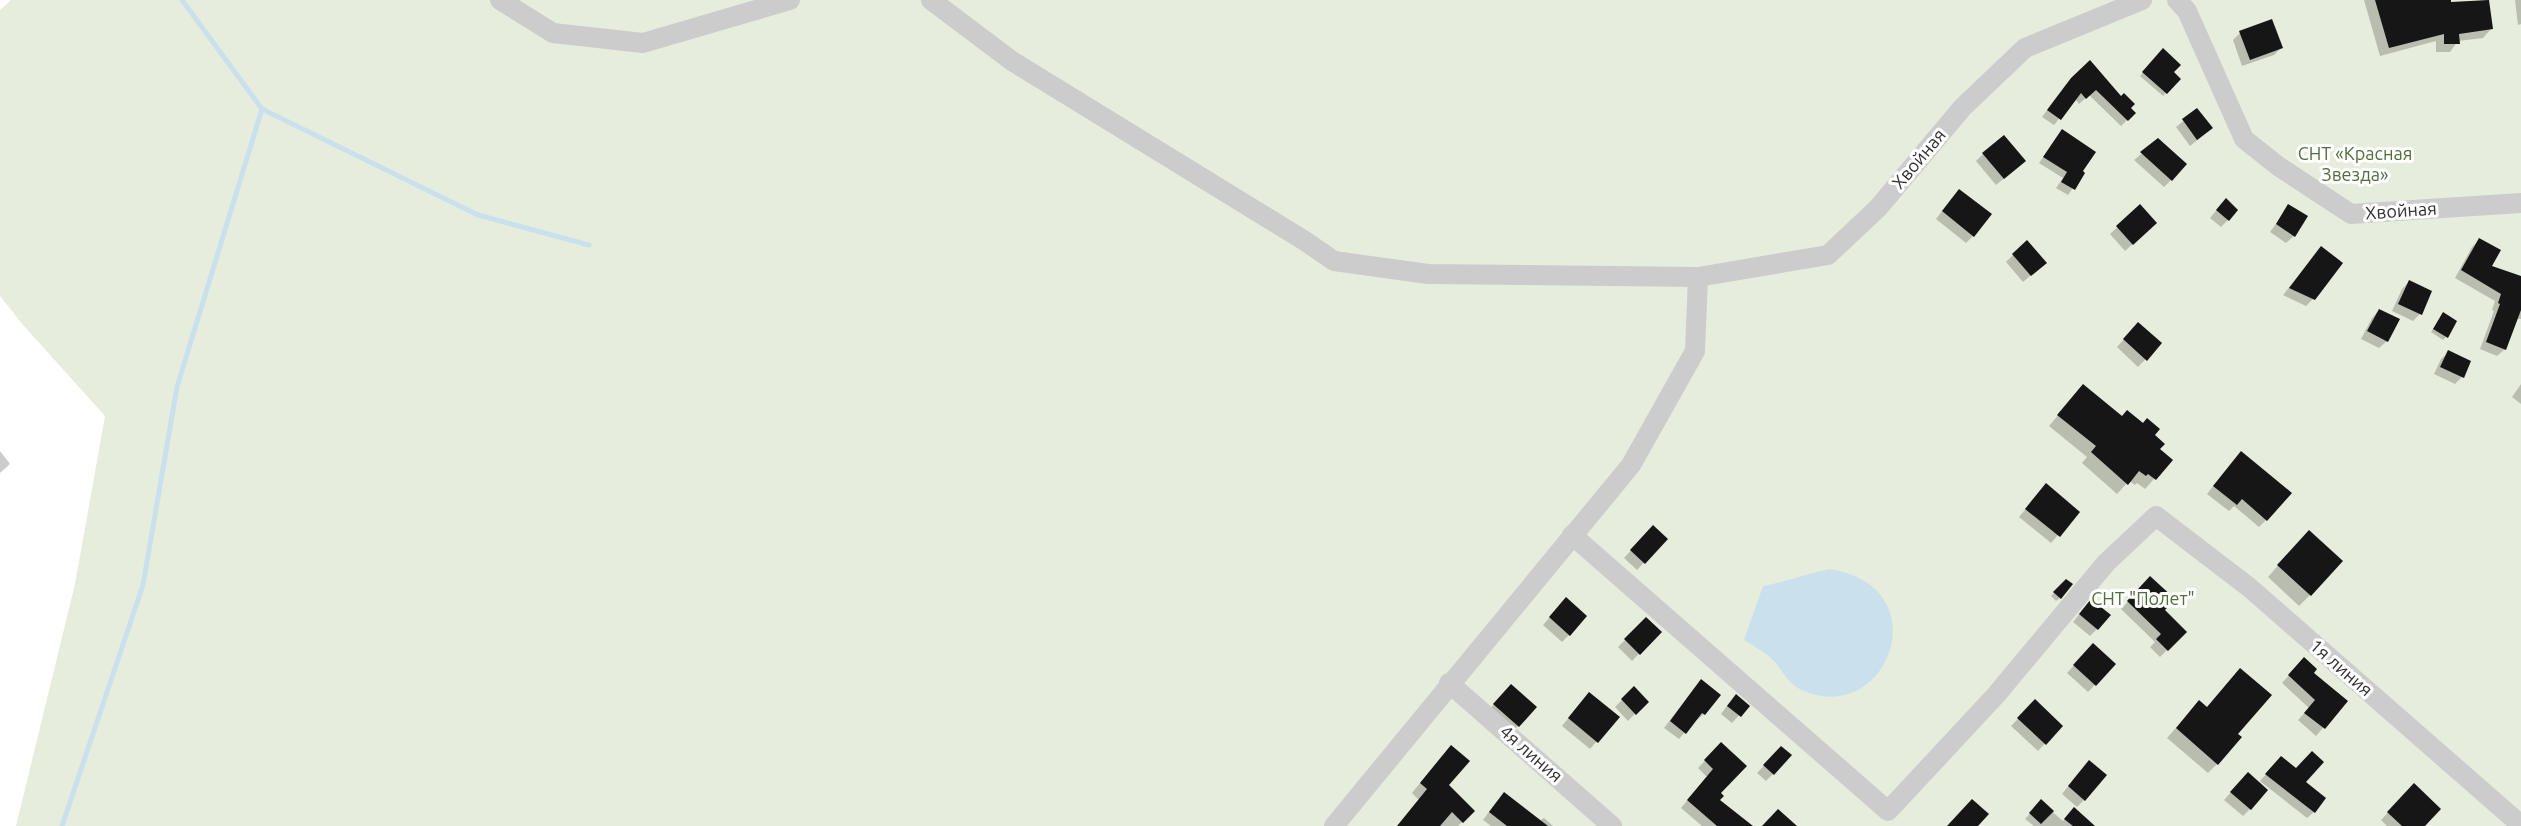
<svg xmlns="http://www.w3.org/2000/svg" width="2521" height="826" viewBox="0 0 2521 826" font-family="Ubuntu,sans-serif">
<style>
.green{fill:#e6eddd}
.water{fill:#cae0ec}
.shadow{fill:#0003}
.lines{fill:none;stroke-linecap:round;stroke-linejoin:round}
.stream{stroke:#cae0ec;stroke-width:5}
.building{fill:#161616}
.minor{stroke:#ccc;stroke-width:20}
.labels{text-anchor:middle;stroke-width:6;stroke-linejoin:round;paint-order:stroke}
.park-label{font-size:18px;fill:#536c3c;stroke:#fff}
.street-label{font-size:18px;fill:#2f2f2f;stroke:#fff}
</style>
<rect width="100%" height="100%" fill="#fff"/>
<!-- green -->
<path class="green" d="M11,0H2521V826H16L75,584L105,416L23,325L0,296V10Z"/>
<!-- water -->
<path class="water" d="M1829,569C1942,586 1887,729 1802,690C1786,683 1782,668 1771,658C1763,651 1753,646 1744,640L1763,586C1786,582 1806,574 1829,569Z"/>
<!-- shadow -->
<g class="shadow">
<path d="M2364,0H2449L2450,4L2487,0L2491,29L2483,38L2458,41L2450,52H2436V41L2380,56Z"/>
<path d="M2515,0H2521V24L2518,25Z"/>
<path d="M2240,33L2281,48L2274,55L2242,66L2233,40Z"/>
<path d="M2163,50L2172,73L2179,79L2163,96L2140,76Z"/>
<path d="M2090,63L2134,113L2121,126L2089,95L2079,104L2075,99L2054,125L2042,117L2065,86Z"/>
<path d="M2197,110L2204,135L2190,146L2176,127Z"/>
<path d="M2062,131L2083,173L2068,195L2056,188L2063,178L2039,163Z"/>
<path d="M2158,140L2171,180L2164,187L2134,160Z"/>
<path d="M1983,154L2017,168L1996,185L1976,161Z"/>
<path d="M1952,198L1973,236L1966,243L1936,219Z"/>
<path d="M2140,206L2148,230L2125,251L2110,234Z"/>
<path d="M2289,206L2294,236L2286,243L2270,232Z"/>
<path d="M2219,207L2228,220L2221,227L2210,218Z"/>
<path d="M2479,240L2490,267L2521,278V319H2516L2505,349L2497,356L2480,349L2494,311L2492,310L2495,301L2455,278L2472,247Z"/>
<path d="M2321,248L2313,299L2306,306L2283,295Z"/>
<path d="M2013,255L2037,270L2023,282L2006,262Z"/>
<path d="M2409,282L2420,314L2413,321L2392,311L2402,289Z"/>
<path d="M2379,310L2387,341L2379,348L2361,339L2372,318Z"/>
<path d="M2443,314L2446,337L2443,340L2431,332Z"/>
<path d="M2131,331L2160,344L2138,367L2117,347Z"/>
<path d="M2449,352L2462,377L2455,384L2434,374L2441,359Z"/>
<path d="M2521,384V404L2512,397Z"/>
<path d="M2083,386L2122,417L2153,436L2158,449L2171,460L2145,489L2137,483L2135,485L2129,481L2117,494L2082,463L2087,457L2049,426Z"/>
<path d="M0,451L10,464L0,473Z"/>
<path d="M2234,460L2266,520L2259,527L2234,506L2229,511L2207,494Z"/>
<path d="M2039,493L2078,512L2051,543L2019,517Z"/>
<path d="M1646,534L1666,539L1637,570L1624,558Z"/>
<path d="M2298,543L2310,595L2299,606L2268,577Z"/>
<path d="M2150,578L2162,610L2185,632L2160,657L2150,647L2155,642L2121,609Z"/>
<path d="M2066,581L2060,598L2056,601L2051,596Z"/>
<path d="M1559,607L1569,635L1562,642L1543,625Z"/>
<path d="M2084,608L2097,629L2090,636L2073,622Z"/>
<path d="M1646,619L1660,632L1632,661L1618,647Z"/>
<path d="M2093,645L2114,665L2088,692L2067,673Z"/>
<path d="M2297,666L2311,673L2346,701L2316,736L2298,720L2309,708L2282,683Z"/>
<path d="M1695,687L1704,714L1697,720L1696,719L1679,739L1664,728Z"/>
<path d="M1634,688L1647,701L1628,721L1615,707Z"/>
<path d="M1504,693L1518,726L1511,733L1487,712Z"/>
<path d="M1582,701L1618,717L1590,749L1562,726Z"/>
<path d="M2035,701L2061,726L2038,751L2011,726Z"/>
<path d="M1729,703L1747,706L1732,723L1721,714Z"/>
<path d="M2190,712L2236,734L2217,764L2208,773L2167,738Z"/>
<path d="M1721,744L1718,800L1750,826H1702L1681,808L1707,777L1698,768Z"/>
<path d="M1774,755L1773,774L1766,781L1757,773Z"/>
<path d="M1442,756L1447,785L1473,811L1458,826H1397L1419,800L1412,793Z"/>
<path d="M2275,764L2314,812L2307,818L2260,781Z"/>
<path d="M2082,769L2084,800L2077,807L2062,794Z"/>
<path d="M2241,781L2250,809L2243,816L2224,800Z"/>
<path d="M2407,792L2423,826H2387L2381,820Z"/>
<path d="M1497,801L1539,821L1544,818L1553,826H1491L1483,820Z"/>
<path d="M2041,802L2063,821L2074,809L2093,826H2034L2025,819Z"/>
</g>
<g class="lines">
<!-- stream -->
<g class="stream">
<path d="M182,0L262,109L478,215L589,245"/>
<path d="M62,826L143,585L177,387L262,109"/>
</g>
</g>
<!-- building -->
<g class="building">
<path d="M2375,0H2451V2L2489,0L2493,29L2459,34L2460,44H2444V34L2389,48Z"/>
<path d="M2272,19L2283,48L2250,60L2239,31Z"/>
<path d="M2163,48L2181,65L2174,72L2181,79L2167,94L2142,72Z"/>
<path d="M2090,60L2121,96L2124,93L2135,104L2131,108L2136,113L2128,121L2096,90L2086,99L2081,93L2061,120L2047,110L2071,78Z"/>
<path d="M2197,108L2213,128L2197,140L2182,119Z"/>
<path d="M2062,129L2096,152L2083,171L2085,173L2075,190L2061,182L2067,172L2043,157Z"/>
<path d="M2004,135L2026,161L2004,179L1982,153Z"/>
<path d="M2158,138L2187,164L2172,181L2140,152Z"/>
<path d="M1959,189L1992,214L1974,237L1942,211Z"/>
<path d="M2226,198L2238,210L2229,221L2216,210Z"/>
<path d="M2140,204L2157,223L2133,245L2116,226Z"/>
<path d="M2288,204L2308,216L2295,237L2276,224Z"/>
<path d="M2479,238L2501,250L2492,266L2521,276V310L2506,350L2486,342L2500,304L2498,303L2501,294L2461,270Z"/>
<path d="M2027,240L2047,263L2031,276L2012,254Z"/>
<path d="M2321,246L2343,263L2315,300L2289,288Z"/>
<path d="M2409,280L2432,291L2422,315L2398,304Z"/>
<path d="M2379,309L2400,319L2388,342L2367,331Z"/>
<path d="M2443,312L2457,321L2448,338L2433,329Z"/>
<path d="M2138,322L2162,343L2147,361L2123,339Z"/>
<path d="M2448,350L2471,361L2464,378L2440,367Z"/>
<path d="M2083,384L2122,416L2127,410L2143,423L2147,418L2160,429L2155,435L2165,444L2160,449L2173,460L2156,480L2148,474L2146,476L2139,471L2128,485L2091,452L2096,446L2057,415Z"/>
<path d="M2241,451L2292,493L2267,521L2242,499L2237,505L2213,486Z"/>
<path d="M2046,483L2080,512L2060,537L2025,509Z"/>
<path d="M1653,525L1668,539L1645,564L1630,550Z"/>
<path d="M2309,530L2343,561L2311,596L2277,565Z"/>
<path d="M2150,576L2175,599L2165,610L2187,632L2168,651L2156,639L2161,634L2127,601Z"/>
<path d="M2066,579L2073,584L2061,599L2053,592Z"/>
<path d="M1566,597L1587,616L1570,636L1549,617Z"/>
<path d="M2091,599L2111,615L2098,630L2079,614Z"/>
<path d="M1646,617L1662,632L1640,655L1624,639Z"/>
<path d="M2093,643L2116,664L2096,686L2073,665Z"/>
<path d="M2304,657L2317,669L2314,673L2348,701L2325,729L2304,713L2315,700L2288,675Z"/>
<path d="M2240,668L2272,695L2238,734L2242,737L2218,765L2176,728L2199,700L2207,707Z"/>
<path d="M1701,679L1721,695L1705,715L1702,713L1686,734L1670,721Z"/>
<path d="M1511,684L1537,707L1519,727L1493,704Z"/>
<path d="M1634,686L1649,702L1636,715L1621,699Z"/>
<path d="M1589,692L1620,717L1598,743L1568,718Z"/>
<path d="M1736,694L1750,706L1741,717L1727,706Z"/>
<path d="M2035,699L2063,726L2046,745L2017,718Z"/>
<path d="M1721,742L1747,766L1721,793L1724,796L1720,800L1753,826H1717L1687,800L1713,769L1704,760Z"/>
<path d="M1451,745L1470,761L1449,785L1475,811L1463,823L1452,812L1440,826H1397L1427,789L1420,783Z"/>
<path d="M1781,746L1792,755L1774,775L1763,765Z"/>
<path d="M2312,751L2324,762L2306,782L2326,798L2315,813L2265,774L2281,756L2296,768Z"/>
<path d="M2089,760L2107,775L2085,801L2068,786Z"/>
<path d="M2248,772L2268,790L2251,810L2230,792Z"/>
<path d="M2414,783L2441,809L2425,826H2402L2387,812Z"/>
<path d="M1504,792L1548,826H1507L1489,812Z"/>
<path d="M1972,799L1989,814L1978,826H1947Z"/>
<path d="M2041,799L2054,811L2041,824L2029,813Z"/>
<path d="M2074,807L2095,826H2073L2064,819Z"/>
<path d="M1778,809L1797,826H1762Z"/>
</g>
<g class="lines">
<!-- minor -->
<g class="minor">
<path d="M500,0L553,33L643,43L790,0"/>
<path d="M931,0L1012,61L1305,241L1334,261L1428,274L1698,277L1828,255L1878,208L1963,107L2025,48L2142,0"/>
<path d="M2177,0L2187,11L2244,139L2278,166L2351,214L2521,203"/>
<path d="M1572,535L1888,811L1996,695L2106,563L2156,516L2250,588L2521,825"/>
<path d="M1449,683L1612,826"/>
<path d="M1334,826L1631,465L1695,351L1698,277"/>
</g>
</g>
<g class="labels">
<!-- park labels -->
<g class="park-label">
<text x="2355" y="160">СНТ «Красная<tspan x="2355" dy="21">Звезда»</tspan></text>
<text x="2143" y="605">СНТ "Полет"</text>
</g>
<!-- street labels -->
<g class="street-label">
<text transform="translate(1919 159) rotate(-50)" y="6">Хвойная</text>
<text transform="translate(2401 211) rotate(-4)" y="6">Хвойная</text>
<text transform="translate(2341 668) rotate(41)" y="6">1я линия</text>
<text transform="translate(1531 754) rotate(41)" y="6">4я линия</text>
</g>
</g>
</svg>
